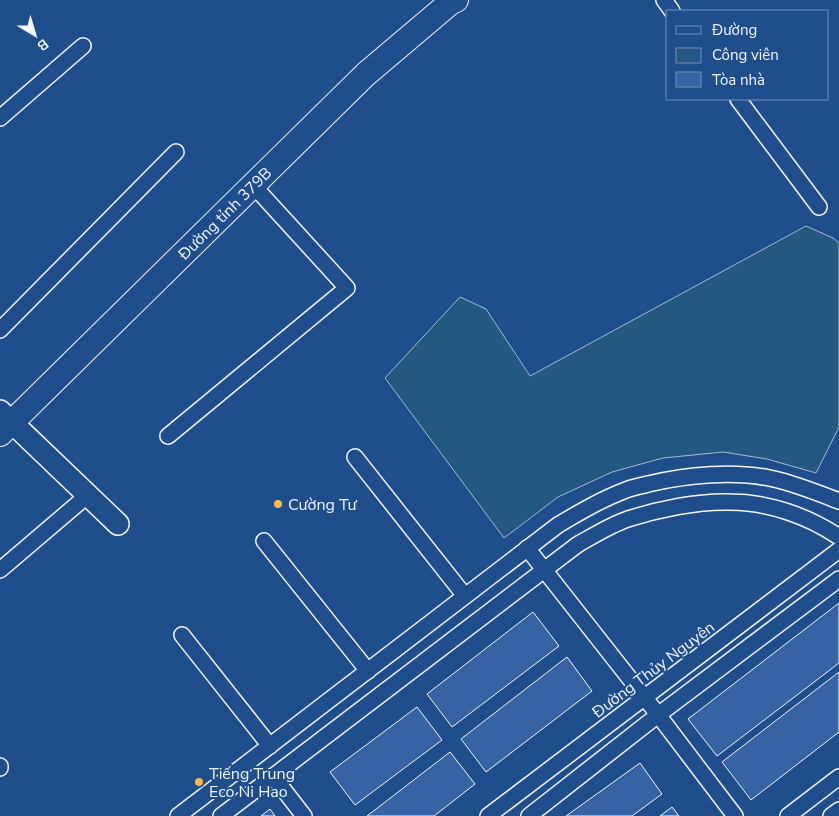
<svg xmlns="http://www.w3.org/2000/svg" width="839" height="816" viewBox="0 0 839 816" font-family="'Nunito Sans',sans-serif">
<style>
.green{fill:#245a82;stroke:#a8bbd7}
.building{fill:#3563a3;stroke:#f2f6ff}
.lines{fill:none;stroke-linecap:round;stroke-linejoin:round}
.street-casing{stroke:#f2f6ff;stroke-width:18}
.secondary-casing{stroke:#f2f6ff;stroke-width:24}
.primary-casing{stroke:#f2f6ff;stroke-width:26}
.street{stroke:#1f4e8c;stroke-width:15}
.secondary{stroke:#1f4e8c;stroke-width:21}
.primary{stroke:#1f4e8c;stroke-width:24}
.poi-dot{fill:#ffb74d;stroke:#1f4e8c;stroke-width:2}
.labels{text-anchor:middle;stroke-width:4;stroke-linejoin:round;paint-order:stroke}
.street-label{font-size:16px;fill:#f2f6ff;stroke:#1f4e8c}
.poi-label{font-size:16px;fill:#f2f6ff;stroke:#1f4e8c;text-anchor:start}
</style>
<rect width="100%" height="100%" fill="#1f4e8c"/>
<!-- green -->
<path class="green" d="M806,226L833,238L839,243V427L816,473L767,459L723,452L663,458L612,472L558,497L504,538L385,378L460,297L486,309L530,376Z"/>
<!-- building -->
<g class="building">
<path d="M839,603V663L717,756L688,719Z"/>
<path d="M533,612L559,646L452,727L427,694Z"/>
<path d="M567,657L592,691L486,772L461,739Z"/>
<path d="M839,672V732L751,800L722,762Z"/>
<path d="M417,707L442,740L355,805L330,772Z"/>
<path d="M450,752L475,784L434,816H367Z"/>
<path d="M640,763L662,794L632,816H566Z"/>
<path d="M672,807L679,816H660Z"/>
<path d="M270,809L275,816H261Z"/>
</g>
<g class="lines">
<!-- street casing -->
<g class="street-casing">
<g id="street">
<path d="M664,0L672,11"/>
<path d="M738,99L819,207"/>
<path d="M0,118L83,46"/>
<path d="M0,330L176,152"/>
<path d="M168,436L347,288L253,185"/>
<path d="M355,457L465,596"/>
<path d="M264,541L368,671"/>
<path d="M527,548L656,712L735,816"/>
<path d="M0,570L88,495"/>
<path d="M182,635L270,746"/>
<path d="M0,766V768"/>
<path d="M273,776L304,816"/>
<path d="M178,816L558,525C580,512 602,499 626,490C633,487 641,486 648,484C686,475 735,470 774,479C796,484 818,493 839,501"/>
<path d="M221,816L577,545C593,536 610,525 628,519C659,509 698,501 730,502C768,502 808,516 839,537"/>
<path d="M488,816L839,550"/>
<path d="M529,816L658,715L839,579"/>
<path d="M788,816L839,777"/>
<path d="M831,816L839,810"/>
</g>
</g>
<!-- secondary casing -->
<g class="secondary-casing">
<path id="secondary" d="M0,411L118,524"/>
</g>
<!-- primary casing -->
<g class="primary-casing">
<g id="primary">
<path id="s1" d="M0,434L366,74L451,2L456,0"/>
</g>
</g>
<!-- street -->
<use href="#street" class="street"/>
<!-- secondary -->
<use href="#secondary" class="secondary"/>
<!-- primary -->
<use href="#primary" class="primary"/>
</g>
<!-- markers -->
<g class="poi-dot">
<circle cx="278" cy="504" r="5"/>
<circle cx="199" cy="782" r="5"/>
</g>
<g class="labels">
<!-- street labels -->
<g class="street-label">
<text dy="6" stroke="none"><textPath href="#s1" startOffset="315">Đường tỉnh 379B</textPath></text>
<text transform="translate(653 669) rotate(-37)" y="6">Đường Thủy Nguyên</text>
</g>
<!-- poi labels -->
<g class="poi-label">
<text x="288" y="510">Cường Tư</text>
<text x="209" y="779">Tiếng Trung<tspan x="209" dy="18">Eco Ni Hao</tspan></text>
</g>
</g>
<!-- legend -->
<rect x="666" y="10" width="162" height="90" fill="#1f4e8c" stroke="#7391ba"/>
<rect x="676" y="26" width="25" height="8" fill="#1f4e8c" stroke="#7391ba"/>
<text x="712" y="35" font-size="15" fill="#f2f6ff">Đường</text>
<rect x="676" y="48" width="25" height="15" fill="#245a82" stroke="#7391ba"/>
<text x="712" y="60" font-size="15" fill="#f2f6ff">Công viên</text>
<rect x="676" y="72" width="25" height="15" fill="#3563a3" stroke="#7391ba"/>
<text x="712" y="85" font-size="15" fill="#f2f6ff">Tòa nhà</text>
<!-- north arrow -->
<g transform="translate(35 35) rotate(142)" stroke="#1f4e8c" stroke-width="4" paint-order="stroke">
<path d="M0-4L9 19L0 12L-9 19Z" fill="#f2f6ff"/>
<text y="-8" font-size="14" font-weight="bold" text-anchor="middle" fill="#f2f6ff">B</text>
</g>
</svg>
